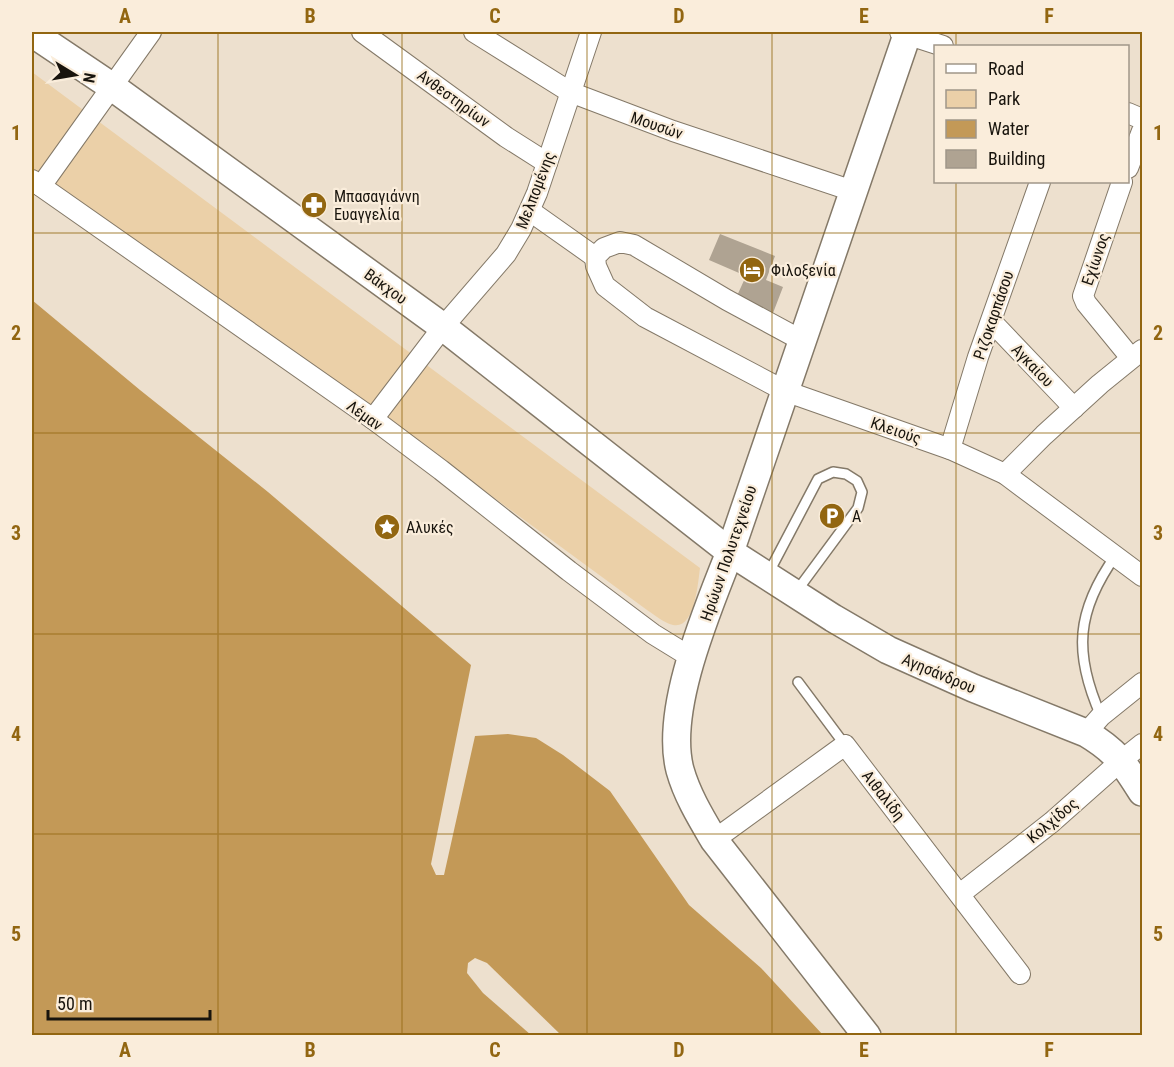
<svg xmlns="http://www.w3.org/2000/svg" width="1174" height="1067" viewBox="0 0 1174 1067" font-family="'Roboto Condensed',sans-serif">
<style>
.green{fill:#ebd0a8}
.water{fill:#c39957}
.pier{fill:#ede0ce}
.building{fill:#afa392}
.lines{fill:none;stroke-linecap:round;stroke-linejoin:round}
.lane-casing{stroke:#847968;stroke-width:12}
.street-casing{stroke:#847968;stroke-width:22}
.secondary-casing{stroke:#847968;stroke-width:30}
.lane{stroke:#fff;stroke-width:9}
.street{stroke:#fff;stroke-width:20}
.secondary{stroke:#fff;stroke-width:27}
.grid{fill:none;stroke:#926611;stroke-width:1.5;stroke-opacity:0.55}
.labels{text-anchor:middle;stroke-width:4.5;stroke-linejoin:round;paint-order:stroke}
.street-label{font-size:16px;fill:#18140d;stroke:#faeddb}
.poi-label{font-size:16px;fill:#18140d;stroke:#faeddb;text-anchor:start}
.neatline{fill:none;stroke:#926611;stroke-width:2}
.grid-label{font-size:20px;text-anchor:middle;font-weight:bold;fill:#926611}
</style>
<rect width="100%" height="100%" fill="#ede0ce"/>
<!-- green -->
<path class="green" d="M32,72L700,568C698,582 695,630 673,625C664,623 655,615 647,610L358,398L32,171Z"/>
<!-- water -->
<path class="water" d="M32,300L140,390L268,492L471,665L431,864L436,875H444L475,736L508,734L536,738L563,755L610,791L689,905L761,968L823,1035H32Z"/>
<!-- pier -->
<path class="pier" d="M475,958L487,963L561,1035H531L483,993L467,973L468,963Z"/>
<!-- building -->
<path class="building" d="M720,234L775,256L766,280L783,287L773,313L736,298L746,276L709,260Z"/>
<g class="lines">
<!-- lane casing -->
<g class="lane-casing">
<g id="lane">
<path d="M768,574L818,479L833,472L846,474L857,481L862,492L858,508L796,592"/>
<path d="M798,682L845,745"/>
<path d="M1101,716C1073,653 1076,611 1116,555"/>
</g>
</g>
<!-- street casing -->
<g class="street-casing">
<g id="street">
<path d="M362,32L506,137L547,163"/>
<path d="M474,32L570,92L673,131L853,191"/>
<path d="M900,32L943,46"/>
<path d="M1128,113L1142,119"/>
<path d="M1128,168L1142,131"/>
<path d="M32,180L373,419L441,470L569,571L653,634L692,658"/>
<path d="M1122,182L1083,296L1086,303L1131,358"/>
<path d="M41,186L151,32"/>
<path d="M530,211L595,257"/>
<path d="M992,322L1074,408"/>
<path d="M801,340L727,300L634,245L620,242L604,248L595,257L596,266L605,286L645,317L785,391L950,449L1005,474L1142,576"/>
<path d="M373,419L443,327L506,254L521,229L537,193L591,32"/>
<path d="M950,449L978,357L1040,182"/>
<path d="M1005,474L1044,435L1100,384L1142,350"/>
<path d="M1086,733L1101,716L1142,683"/>
<path d="M714,840L845,745L1020,974"/>
<path d="M960,894L1052,822L1122,760L1142,744"/>
</g>
</g>
<!-- secondary casing -->
<g class="secondary-casing">
<g id="secondary">
<path d="M32,33L111,86L443,327L730,552L833,618L888,650L973,688L1086,733C1116,751 1124,763 1142,792"/>
<path d="M867,1036L714,840C701,818 687,795 680,770C664,709 708,609 730,552L908,32"/>
</g>
</g>
<!-- lane -->
<use href="#lane" class="lane"/>
<!-- street -->
<use href="#street" class="street"/>
<!-- secondary -->
<use href="#secondary" class="secondary"/>
</g>
<!-- grid -->
<path class="grid" d="M218,32V1036M402,32V1036M587,32V1036M772,32V1036M956,32V46M956,182V1036M32,233H1142M32,433H1142M32,634H1142M32,834H1142"/>
<!-- icons -->
<defs>
<g id="pharmacy-disc" transform="scale(1.35)"><circle r="9.5" fill="#926611" stroke="#faeddb"/><path d="M-2-6h4v4h4v4h-4v4h-4v-4h-4v-4h4Z" fill="#fff"/></g>
<g id="hotel-disc" transform="scale(1.35)"><circle r="9.5" fill="#926611" stroke="#faeddb"/><path d="M-6-4.5h1.5V1H6V5H4.5V3h-9V5H-6ZM-4 0a1.8 1.8 0 1 1 3.6 0ZM.5 0V-2.5h3Q6-2.5 6 0Z" fill="#fff"/></g>
<g id="parking-disc" transform="scale(1.35)"><circle r="9.5" fill="#926611" stroke="#faeddb"/><path d="M-3.5-5.5H1a3.5 3.5 0 0 1 0 7H-1V5.5H-3.5ZM-1-3.4V-.6H.8a1.4 1.4 0 0 0 0-2.8Z" fill="#fff"/></g>
<g id="sight-disc" transform="scale(1.35)"><circle r="9.5" fill="#926611" stroke="#faeddb"/><path d="M0-6L1.8-2.2L6-1.7L2.9 1.2L3.7 5.4L0 3.3L-3.7 5.4L-2.9 1.2L-6-1.7L-1.8-2.2Z" fill="#fff"/></g>
</defs>
<g fill-rule="evenodd">
<use href="#pharmacy-disc" x="314" y="205"/>
<use href="#hotel-disc" x="752" y="270"/>
<use href="#parking-disc" x="832" y="516"/>
<use href="#sight-disc" x="387" y="527"/>
</g>
<g class="labels">
<!-- street labels -->
<g class="street-label">
<text transform="translate(454 98) rotate(36)" y="6">Ανθεστηρίων</text>
<text transform="translate(657 125) rotate(19)" y="6">Μουσών</text>
<text transform="translate(535 190) rotate(-69)" y="6">Μελπομένης</text>
<text transform="translate(1095 259) rotate(-71)" y="6">Εχίωνος</text>
<text transform="translate(386 286) rotate(36)" y="6">Βάκχου</text>
<text transform="translate(993 315) rotate(-71)" y="6">Ριζοκαρπάσου</text>
<text transform="translate(1033 365) rotate(46)" y="6">Αγκαίου</text>
<text transform="translate(365 415) rotate(35)" y="6">Λέμαν</text>
<text transform="translate(896 430) rotate(19)" y="6">Κλειούς</text>
<text transform="translate(728 553) rotate(-71)" y="6">Ηρώων Πολυτεχνείου</text>
<text transform="translate(939 673) rotate(23)" y="6">Αγησάνδρου</text>
<text transform="translate(884 795) rotate(52)" y="6">Αιθαλίδη</text>
<text transform="translate(1052 820) rotate(-40)" y="6">Κολχίδος</text>
</g>
<!-- poi labels -->
<g class="poi-label">
<text x="334" y="202">Μπασαγιάννη<tspan x="334" dy="18">Ευαγγελία</tspan></text>
<text x="771" y="276">Φιλοξενία</text>
<text x="852" y="522">Α</text>
<text x="406" y="533">Αλυκές</text>
</g>
</g>
<!-- border -->
<rect width="1174" height="1067" fill="none" stroke="#faeddb" stroke-width="66"/>
<!-- legend -->
<rect x="934" y="45" width="195" height="138" fill="#faeddb" stroke="#a09689" stroke-width="1.5"/>
<rect x="946" y="64" width="30" height="9" fill="#ffffff" stroke="#a09689" stroke-width="1.5"/>
<text x="988" y="75" font-size="18" fill="#18140d">Road</text>
<rect x="946" y="90" width="30" height="18" fill="#ebd0a8" stroke="#a09689" stroke-width="1.5"/>
<text x="988" y="105" font-size="18" fill="#18140d">Park</text>
<rect x="946" y="120" width="30" height="18" fill="#c39957" stroke="#a09689" stroke-width="1.5"/>
<text x="988" y="135" font-size="18" fill="#18140d">Water</text>
<rect x="946" y="150" width="30" height="18" fill="#afa392" stroke="#a09689" stroke-width="1.5"/>
<text x="988" y="165" font-size="18" fill="#18140d">Building</text>
<!-- north arrow -->
<g transform="translate(75 75) rotate(101)" stroke="#faeddb" stroke-width="4.5" paint-order="stroke">
<path d="M0-4.5L10 22L0 15L-10 22Z" fill="#18140d"/>
<text y="-9" font-size="16" font-weight="bold" text-anchor="middle" fill="#18140d">N</text>
</g>
<!-- scale -->
<path d="M48 1010v9h162v-9" fill="none" stroke="#18140d" stroke-width="3"/>
<text x="57" y="1010" font-size="18" fill="#18140d" stroke="#faeddb" stroke-width="4.5" paint-order="stroke">50 m</text>
<rect x="33" y="33" width="1108" height="1001" class="neatline"/>
<g class="grid-label">
<text x="125" y="23">A</text>
<text x="310" y="23">B</text>
<text x="495" y="23">C</text>
<text x="679" y="23">D</text>
<text x="864" y="23">E</text>
<text x="1049" y="23">F</text>
<text x="16" y="140">1</text>
<text x="1158" y="140">1</text>
<text x="16" y="340">2</text>
<text x="1158" y="340">2</text>
<text x="16" y="540">3</text>
<text x="1158" y="540">3</text>
<text x="16" y="741">4</text>
<text x="1158" y="741">4</text>
<text x="16" y="941">5</text>
<text x="1158" y="941">5</text>
<text x="125" y="1057">A</text>
<text x="310" y="1057">B</text>
<text x="495" y="1057">C</text>
<text x="679" y="1057">D</text>
<text x="864" y="1057">E</text>
<text x="1049" y="1057">F</text>
</g>
</svg>
